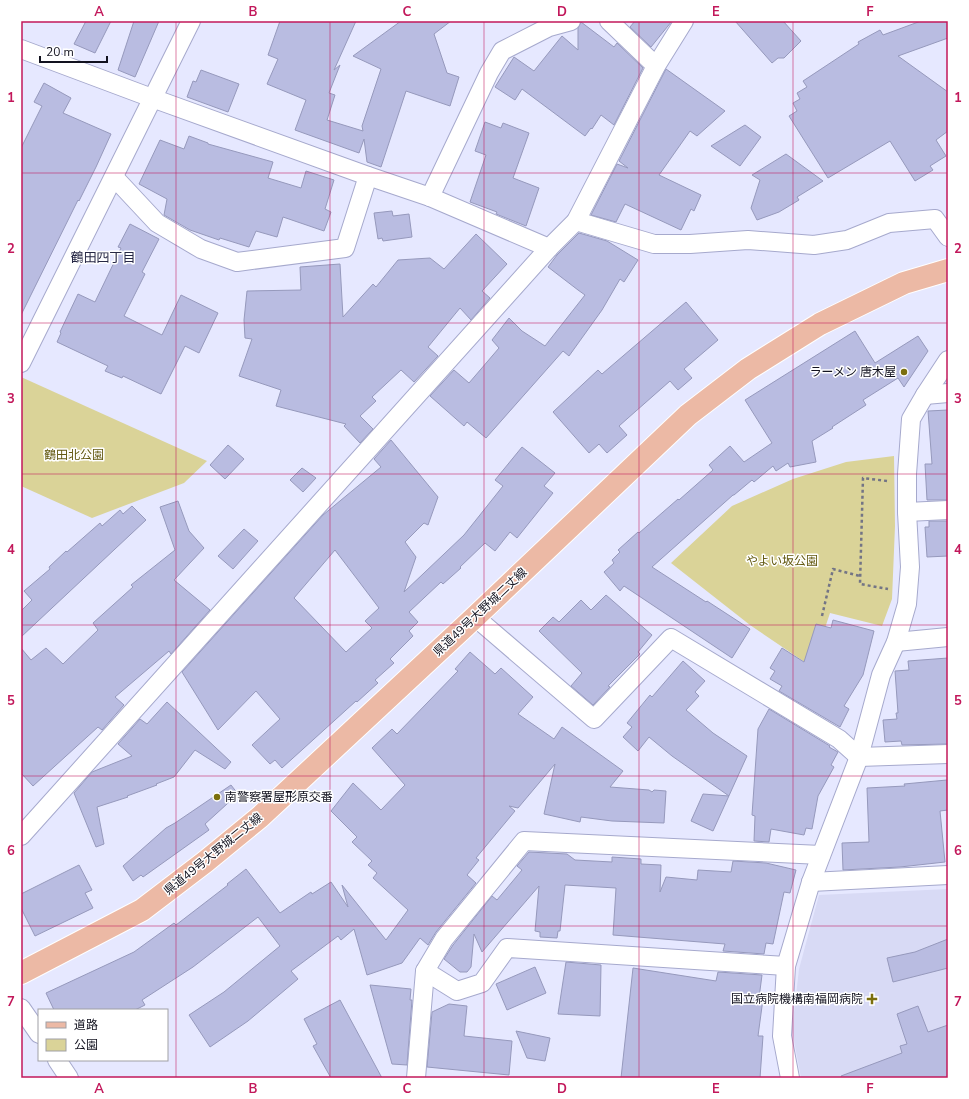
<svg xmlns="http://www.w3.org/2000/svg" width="969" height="1099" viewBox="0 0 969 1099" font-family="'Nunito Sans','Noto Sans JP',sans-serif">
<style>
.built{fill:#d8daf5}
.green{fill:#dad398}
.building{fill:#b9bce1;stroke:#9699bc;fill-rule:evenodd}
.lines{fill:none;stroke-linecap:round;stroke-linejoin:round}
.minor-casing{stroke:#a6a9cd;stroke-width:20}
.primary-casing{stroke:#fff;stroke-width:24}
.path{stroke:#737485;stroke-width:2.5;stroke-dasharray:3 3;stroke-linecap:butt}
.minor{stroke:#fff;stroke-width:18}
.primary{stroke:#ecb9a5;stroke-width:22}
.grid{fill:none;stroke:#c2185b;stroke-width:1;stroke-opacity:0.55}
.poi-dot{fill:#7b6f0d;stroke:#fff;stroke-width:1.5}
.labels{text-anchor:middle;stroke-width:3;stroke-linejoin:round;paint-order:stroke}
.poi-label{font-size:12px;fill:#12121f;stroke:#fff;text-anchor:end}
.park-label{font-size:12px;fill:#635910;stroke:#fff}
.street-label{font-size:12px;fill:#12121f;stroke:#fff}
.neighbourhood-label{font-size:13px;fill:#272845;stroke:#fff}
.neatline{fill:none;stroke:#c2185b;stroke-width:1.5}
.grid-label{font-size:13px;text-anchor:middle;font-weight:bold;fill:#c2185b}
</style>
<rect width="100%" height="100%" fill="#e6e8ff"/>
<!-- built -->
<path class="built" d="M948,889V1078H801L792,1030L799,969L819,895Z"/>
<!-- green -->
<g class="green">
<path d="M21,377L207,461L184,483L92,518L21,486Z"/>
<path d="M894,456L895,526L892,599L882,626L830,613L812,667L750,625L671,563L732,506L793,479L846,462Z"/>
</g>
<!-- building -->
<g class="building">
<path d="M86,21H111L95,53L74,44Z"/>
<path d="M134,21H159L135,77L118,70Z"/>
<path d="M280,21H356L334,70L340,65L329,93L335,95L327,120L363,131L362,126L381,69L353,56L401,21H451L434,34L447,73L459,77L450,106L406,91L381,167L367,162L364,139L359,153L295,130L306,100L267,84L278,59L268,55Z"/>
<path d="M635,21H672L651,47L630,27Z"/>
<path d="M735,21H783L801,41L784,58H778L772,63Z"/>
<path d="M921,21H948V38L898,56L948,92V131L936,140L946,156L930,166L933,170L915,181L890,141L828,178L789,116L797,111L793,103L800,99L797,93L807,87L803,81L859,44L858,42L880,30L883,35Z"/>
<path d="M581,22L614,47L617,43L643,68L614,125L601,115L592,129L591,128L585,136L522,89L515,100L495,87L514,57L534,71L562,36L578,50V28Z"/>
<path d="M666,69L725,111L697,136L690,131L659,175L701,195L694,211L691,209L681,230L625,204L616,222L591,215L617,164L628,168L619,161Z"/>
<path d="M201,70L239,84L228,112L187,97L193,81L196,82Z"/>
<path d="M44,83L71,98L63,113L111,134L96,167L79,201L78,200L21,315V148L42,106L34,102Z"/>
<path d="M485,122L501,128L503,123L529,133L513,178L539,188L526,226L496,214L497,212L470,202L486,155L475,151Z"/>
<path d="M745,125L761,137L740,166L711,146Z"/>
<path d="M189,136L208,143V144L273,162L268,178L301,188L306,171L334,180L325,209L331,212L324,231L283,217L277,237L256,231L249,247L220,238L219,240L190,230L164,215L167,199L139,184L160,140L184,149Z"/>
<path d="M786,154L823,181L797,197L799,200L779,212L757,220L751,208L760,180L752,175Z"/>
<path d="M392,211L393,216L409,214L412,237L383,241L382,238L378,239L374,213Z"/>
<path d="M130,224L159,239L142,272L145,274L124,316L162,335L181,295L218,313L199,353L185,346L161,394L123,376L122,378L105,371L108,366L57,342L61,333L60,332L78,294L95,302L121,248L118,247Z"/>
<path d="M579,233L607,241L638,260L624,282L620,279L602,310L569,356L563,351L486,438L467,422L464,426L430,396L454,370L469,383L499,348L492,340L509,318L522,331L545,346L585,295L578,290L548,267L557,255Z"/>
<path d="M476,234L507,264L482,291L490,298L471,320L460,308L428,347L438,356L414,382L401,370L372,397L376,401L360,416L373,429L360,443L344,426L346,424L276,406L281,390L239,376L252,339L245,338L244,320L247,291L301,290L300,267L340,264L343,317L373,284L376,287L398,260L430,258L444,269Z"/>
<path d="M686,302L718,340L684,369L692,378L678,390L670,381L619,426L627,435L607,453L599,444L589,453L553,412L598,370L602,374Z"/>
<path d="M855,331L875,363L918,336L928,351L904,387L898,378L863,400L866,405L832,427L833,428L812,441L816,462L790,467L788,463L776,471L773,466L754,482L752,480L734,495H733L652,567L706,602L707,601L750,629L732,658L624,586L620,591L604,572L614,563L612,560L620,552L618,550L638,532L639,533L678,499L679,500L713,470L709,465L730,446L744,462L772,443L745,400Z"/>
<path d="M948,410V500H927L925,464H932L928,411Z"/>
<path d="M391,440L438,497L428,525L424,523L405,542L416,557L404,592L464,535L503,486L495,480L522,447L555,473L544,486L553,493L517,538L510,532L495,551L485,543L460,567L461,568L443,584L441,582L409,612L418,622L409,631L413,636L390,659L394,663L375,680L378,683L357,702L356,701L282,768L275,760L270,764L252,745L280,719L256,691L218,730L182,672L323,515L381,467L374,459ZM335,550L379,608L365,621L372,628L346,652L294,598Z"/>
<path d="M228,445L244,459L225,479L210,465Z"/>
<path d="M302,468L316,478L303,492L290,480Z"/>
<path d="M178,501L189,531L204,548L174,580L210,610L171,654L169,651L115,697L124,705L102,730L98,727L33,786L21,773V648L31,660L46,648L63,664L98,630L93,623L133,587L131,585L175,550L160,507Z"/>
<path d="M132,506L146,520L21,637V611L32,600L24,591L50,569L49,567L66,551L67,552L100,523L102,526L120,510L123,514Z"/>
<path d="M929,521H948V556L927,557L925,527H929Z"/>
<path d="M244,529L258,541L233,569L218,556Z"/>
<path d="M606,595L652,635L638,652L640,654L608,686L610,687L593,705L571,686L582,673L539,631L553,617L559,622L581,600L591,610Z"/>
<path d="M833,620L874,631L863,675L844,706L849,709L840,727L779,691L782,686L770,679L775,671L770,668L782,648L804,662L816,624L831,628Z"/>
<path d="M470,652L495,674L501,668L533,697L518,714L554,739L562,727L623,771L610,787L649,790L652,792L654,790L666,791L664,823L612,821L581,817L580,822L544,814L555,764L518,808L509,806L515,811L476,858L479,860L467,875L476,883L436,932L428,945L420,938L402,963L367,975L354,929L341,940L338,936L291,971L298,979L248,1021L210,1047L189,1015L224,992L280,946L258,917L193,967L142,1000L145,1005L135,1010H54L46,993L134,952L174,923L176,925L228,885L227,884L246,869L280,913L311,892L312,894L331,882L348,907L342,885L386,940L408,910L373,878L377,873L368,865L372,861L352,842L357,837L331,811L353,783L381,810L405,785L372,748L392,729L397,734L458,671L455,669Z"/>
<path d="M948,658V744L902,745L901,741L885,742L883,720L897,719L896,713H898L895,671L909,670L908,661Z"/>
<path d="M683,661L705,681L695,692L699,696L686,710L713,733L747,756L713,831L691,821L703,794L729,796L672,756L649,737L638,751L623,737L632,727L627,723L650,695L652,697Z"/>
<path d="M167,702L231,762L225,769L195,750L174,777L156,784L157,785L127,796L128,797L97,807L104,844L96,847L74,793L92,772L132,756L118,744L140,719L147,724Z"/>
<path d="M769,709L830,746L829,747L838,752L831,765L834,767L818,796L812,829L806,828L804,835L771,829L769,842L754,841L755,816L752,815L758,729Z"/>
<path d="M947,780L948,810L940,811L945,862L900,867L843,870L842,843L869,842L867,788L905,786L904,784Z"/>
<path d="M231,785L238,794L205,824L209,830L143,877L141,875L133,881L123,866L166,828L175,823Z"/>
<path d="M529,852L567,854L575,860L612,862V857L641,859V864L661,865L660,892L666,877L697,880L698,870L731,872L733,861L766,863L796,870L790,893L784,892L773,944L766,943L764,954L723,951L725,944L613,935L616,888L565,885L560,931H558L557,938L540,937V932L535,931L539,886L482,952L474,934L471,967L467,972H460L444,959L453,945L492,896L497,900L522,870L517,866Z"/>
<path d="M79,865L92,890L85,893L93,908L35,936L21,908V894Z"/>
<path d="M948,939V968L893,982L887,958L915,952Z"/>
<path d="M566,962L601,965L600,1016L558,1014Z"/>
<path d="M535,967L546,993L507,1010L496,984Z"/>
<path d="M633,968L716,981L718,972L762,975L759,998L763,999L758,1036H763L760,1078H621Z"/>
<path d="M370,985L411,989L410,1000H412L407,1065L392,1064Z"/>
<path d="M340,1000L382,1078H331L313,1046L317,1044L304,1019Z"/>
<path d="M449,1004L467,1006L464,1036L512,1041L509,1075L427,1067L432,1012Z"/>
<path d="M918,1006L928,1032L948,1025V1078H842L841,1076L902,1053L900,1046L907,1044L897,1014Z"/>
<path d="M516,1031L550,1038L545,1061L527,1058Z"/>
</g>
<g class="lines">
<!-- minor casing -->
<g class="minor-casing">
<g id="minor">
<path d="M609,21L656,66"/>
<path d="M21,49L152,98L368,176L430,197L549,248L576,221L656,66L684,21"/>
<path d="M114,177L157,223L201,249L237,262L345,248L368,176"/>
<path d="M430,197L489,73L502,51L549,27L571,21"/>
<path d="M576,221L654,244H690L748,240L814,245L847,240L889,223L935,219L948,237"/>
<path d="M21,363L191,21"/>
<path d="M925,395L948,393"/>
<path d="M907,512L948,510"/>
<path d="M475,617L594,719L671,638L839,739L859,757L948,754"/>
<path d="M896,642L948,637"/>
<path d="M21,836L549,248"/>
<path d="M811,882L948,875"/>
<path d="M786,966L507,948L482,983L457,991L425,971L444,939L524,841L821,855"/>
<path d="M21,1008L39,1034"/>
<path d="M57,1060L69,1078"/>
<path d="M416,1078L425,971"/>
<path d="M790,1078L782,1036L786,966L811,882L859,757L881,675L896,642L907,604L910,567L907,512V474L911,419L925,395L948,360"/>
</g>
</g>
<!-- primary casing -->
<g class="primary-casing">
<path id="primary" d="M21,973L142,910L205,862L260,817L475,617L688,415L748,369L820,324L904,283L948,270"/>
</g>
<!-- path -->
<g class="path">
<path d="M887,481L863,478L860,584L888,589"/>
<path d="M822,616L833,569L860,576"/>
</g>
<!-- minor -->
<use href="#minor" class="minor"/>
<!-- primary -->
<use href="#primary" class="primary"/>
</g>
<!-- grid -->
<path class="grid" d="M176,21V1078M330,21V1078M484,21V1078M639,21V1078M793,21V1078M21,173H948M21,323H948M21,474H948M21,625H948M21,776H948M21,926H948"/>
<!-- markers -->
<g class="poi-dot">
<circle cx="904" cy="372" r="4"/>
<circle cx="217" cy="797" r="4"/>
<path d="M870 993h4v4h4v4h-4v4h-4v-4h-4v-4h4z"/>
</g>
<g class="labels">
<!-- poi labels -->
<g class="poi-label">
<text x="896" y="376">ラーメン 唐木屋</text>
<text x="225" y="801" text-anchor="start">南警察署屋形原交番</text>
<text x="863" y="1003">国立病院機構南福岡病院</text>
</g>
<!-- park labels -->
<g class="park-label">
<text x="74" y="459">鶴田北公園</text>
<text x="782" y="565">やよい坂公園</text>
</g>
<!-- street labels -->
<g class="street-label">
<text transform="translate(480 612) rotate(-43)" y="4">県道49号大野城二丈線</text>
<text transform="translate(213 854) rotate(-39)" y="4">県道49号大野城二丈線</text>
</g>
<!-- neighbourhood labels -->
<g class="neighbourhood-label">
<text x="103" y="262">鶴田四丁目</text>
</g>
</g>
<!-- border -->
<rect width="969" height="1099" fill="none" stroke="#ffffff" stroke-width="44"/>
<!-- legend -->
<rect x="38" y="1009" width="130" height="52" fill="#ffffff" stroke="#a0a0a5"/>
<rect x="46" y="1022" width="20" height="6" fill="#ecb9a5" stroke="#a0a0a5"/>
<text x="74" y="1029" font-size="12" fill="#12121f">道路</text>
<rect x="46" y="1039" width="20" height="12" fill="#dad398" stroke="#a0a0a5"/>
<text x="74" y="1049" font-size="12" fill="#12121f">公園</text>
<!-- scale -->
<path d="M40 56v6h67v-6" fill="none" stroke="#12121f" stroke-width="2"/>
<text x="46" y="56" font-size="12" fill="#12121f" stroke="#ffffff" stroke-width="3" paint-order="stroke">20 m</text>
<rect x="22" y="22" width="925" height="1055" class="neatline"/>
<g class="grid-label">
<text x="99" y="16">A</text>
<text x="253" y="16">B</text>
<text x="407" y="16">C</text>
<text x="562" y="16">D</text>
<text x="716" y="16">E</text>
<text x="870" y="16">F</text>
<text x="11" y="102">1</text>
<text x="958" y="102">1</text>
<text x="11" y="253">2</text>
<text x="958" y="253">2</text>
<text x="11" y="403">3</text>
<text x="958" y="403">3</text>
<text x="11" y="554">4</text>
<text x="958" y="554">4</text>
<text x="11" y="705">5</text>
<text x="958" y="705">5</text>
<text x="11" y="855">6</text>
<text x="958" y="855">6</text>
<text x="11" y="1006">7</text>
<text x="958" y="1006">7</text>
<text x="99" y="1093">A</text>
<text x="253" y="1093">B</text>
<text x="407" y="1093">C</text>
<text x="562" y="1093">D</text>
<text x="716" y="1093">E</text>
<text x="870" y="1093">F</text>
</g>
</svg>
